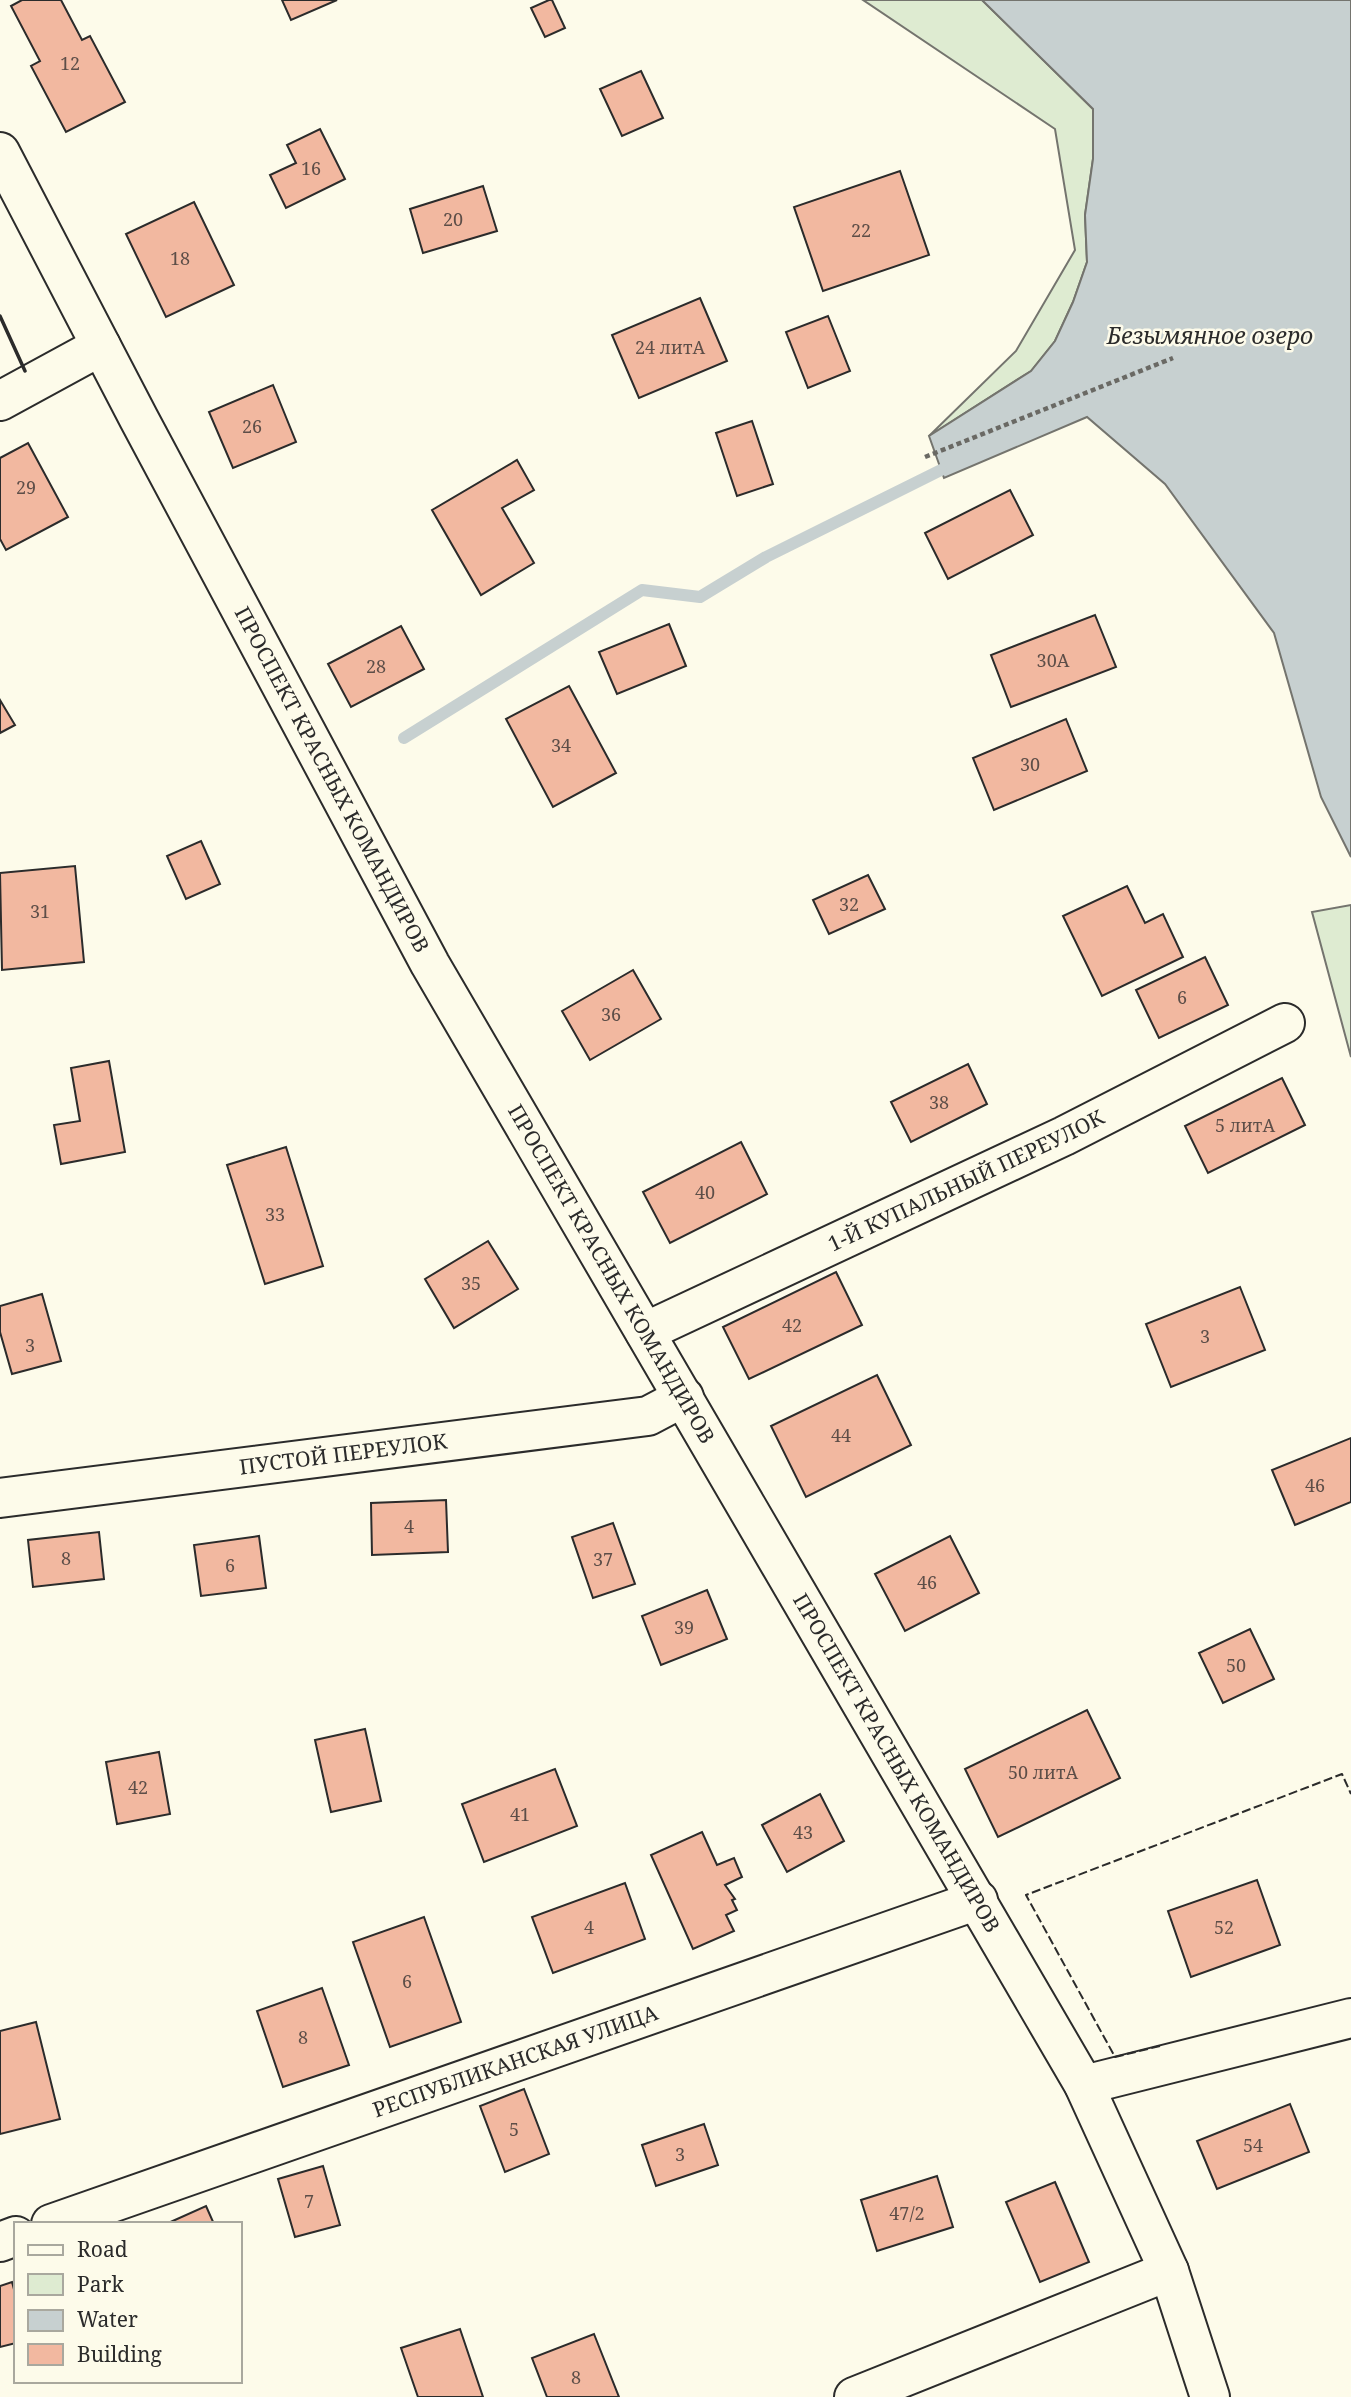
<svg xmlns="http://www.w3.org/2000/svg" width="1351" height="2397" viewBox="0 0 1351 2397" font-family="'Noto Serif',serif">
<style>
.green{fill:#deebd1;stroke:#74746e;stroke-width:2}
.water{fill:#c7d0d0;stroke:#74746e;stroke-width:2}
.lines{fill:none;stroke-linecap:round;stroke-linejoin:round}
.stream{stroke:#c7d0d0;stroke-width:12}
.building{fill:#f2b8a0;stroke:#2b2b2b;stroke-width:2}
.minor-casing{stroke:#2b2b2b;stroke-width:42}
.path{stroke:#6a6964;stroke-width:4.5;stroke-dasharray:5 3.5;stroke-linecap:butt}
.minor{stroke:#fdfbea;stroke-width:38}
.fence{stroke:#2b2b2b;stroke-width:2;stroke-dasharray:9 3.5;stroke-linecap:butt}
.wall{stroke:#2b2b2b;stroke-width:3.5}
.labels{text-anchor:middle;stroke-width:5;stroke-linejoin:round;paint-order:stroke}
.number-label{font-size:18px;fill:#5d4e48}
.street-label{font-size:21px;fill:#2b2b2b;stroke:#fdfbea}
.water-label{font-size:23px;font-style:italic;fill:#2b2b2b;stroke:#fdfbea}
</style>
<rect width="100%" height="100%" fill="#fdfbea"/>
<!-- green -->
<g class="green">
<path d="M863,0H982L1093,109V159L1085,215L1087,262L1073,302L1055,341L1031,371L929,436L1016,351L1075,250L1055,129Z"/>
<path d="M1351,905V1057L1312,912Z"/>
</g>
<!-- water -->
<path class="water" d="M982,0H1351V857L1321,797L1274,633L1165,484L1087,417L944,478L929,436L1031,371L1055,341L1073,302L1087,262L1085,215L1093,159V109Z"/>
<g class="lines">
<!-- stream -->
<path class="stream" d="M404,738L642,590L700,597L766,557L941,470"/>
</g>
<!-- building -->
<g class="building">
<path d="M22,0H61L82,40L90,36L125,102L66,132L31,66L40,61L11,6Z"/>
<path d="M282,0H337L291,20Z"/>
<path d="M549,0H552L565,28L545,37L531,8Z"/>
<path d="M641,71L663,118L622,136L600,89Z"/>
<path d="M320,129L345,179L286,208L270,175L296,163L287,145Z"/>
<path d="M900,171L929,255L823,291L794,207Z"/>
<path d="M483,186L497,231L423,253L410,209Z"/>
<path d="M194,202L234,285L166,317L126,234Z"/>
<path d="M700,298L727,361L639,398L612,335Z"/>
<path d="M828,316L850,371L808,388L786,332Z"/>
<path d="M273,385L296,442L233,468L209,412Z"/>
<path d="M752,421L773,484L737,496L716,433Z"/>
<path d="M28,443L68,517L6,550L0,539V458Z"/>
<path d="M517,460L534,490L502,508L534,563L481,595L432,510Z"/>
<path d="M1010,490L1033,535L948,579L925,533Z"/>
<path d="M1095,615L1116,667L1011,707L991,655Z"/>
<path d="M669,624L686,666L617,694L599,652Z"/>
<path d="M401,626L424,669L351,707L328,664Z"/>
<path d="M569,686L616,773L553,807L506,719Z"/>
<path d="M0,700L15,725L0,733Z"/>
<path d="M1066,719L1087,771L994,810L973,758Z"/>
<path d="M201,841L220,884L186,899L167,856Z"/>
<path d="M75,866L84,962L2,970L0,873Z"/>
<path d="M868,875L885,909L829,934L813,900Z"/>
<path d="M1127,886L1145,923L1163,914L1183,957L1102,996L1063,916Z"/>
<path d="M1205,957L1228,1005L1159,1038L1136,990Z"/>
<path d="M633,970L661,1019L590,1060L562,1011Z"/>
<path d="M109,1061L125,1152L61,1164L54,1125L80,1121L71,1068Z"/>
<path d="M968,1064L987,1104L911,1142L891,1102Z"/>
<path d="M1282,1078L1305,1125L1208,1173L1185,1126Z"/>
<path d="M741,1142L767,1194L670,1243L643,1192Z"/>
<path d="M286,1147L323,1266L265,1284L227,1165Z"/>
<path d="M488,1241L518,1289L454,1328L425,1279Z"/>
<path d="M836,1272L862,1325L749,1379L723,1327Z"/>
<path d="M1240,1287L1265,1350L1171,1387L1146,1324Z"/>
<path d="M42,1294L61,1361L12,1374L0,1332V1306Z"/>
<path d="M877,1375L911,1445L806,1497L771,1426Z"/>
<path d="M1351,1438V1502L1295,1525L1272,1470Z"/>
<path d="M446,1500L448,1552L372,1555L371,1503Z"/>
<path d="M613,1523L635,1584L593,1598L572,1537Z"/>
<path d="M99,1532L104,1579L33,1587L28,1540Z"/>
<path d="M259,1536L266,1588L201,1596L194,1545Z"/>
<path d="M950,1536L979,1593L905,1631L875,1574Z"/>
<path d="M707,1590L727,1639L661,1665L642,1616Z"/>
<path d="M1250,1629L1274,1679L1223,1703L1199,1653Z"/>
<path d="M1087,1710L1120,1778L998,1837L965,1769Z"/>
<path d="M365,1729L381,1801L331,1812L315,1740Z"/>
<path d="M159,1752L170,1814L117,1824L106,1762Z"/>
<path d="M555,1769L577,1826L484,1862L462,1804Z"/>
<path d="M820,1794L844,1841L787,1872L762,1825Z"/>
<path d="M702,1832L717,1865L734,1858L742,1877L725,1885L735,1899L732,1900L737,1910L726,1915L734,1931L693,1949L651,1855Z"/>
<path d="M1257,1880L1280,1945L1191,1977L1168,1911Z"/>
<path d="M625,1883L645,1939L553,1973L532,1917Z"/>
<path d="M424,1917L461,2022L390,2047L353,1942Z"/>
<path d="M322,1988L349,2065L283,2087L257,2011Z"/>
<path d="M36,2022L60,2119L0,2134V2031Z"/>
<path d="M524,2089L549,2154L505,2172L480,2106Z"/>
<path d="M1290,2104L1309,2152L1217,2189L1197,2141Z"/>
<path d="M704,2124L718,2165L656,2186L642,2145Z"/>
<path d="M323,2166L340,2225L295,2237L278,2179Z"/>
<path d="M937,2176L953,2227L877,2251L861,2200Z"/>
<path d="M1055,2182L1089,2262L1040,2282L1006,2202Z"/>
<path d="M206,2206L214,2224H166Z"/>
<path d="M12,2282L16,2297V2343L0,2347V2286Z"/>
<path d="M460,2329L483,2397H418L401,2348Z"/>
<path d="M594,2334L619,2397H547L532,2358Z"/>
</g>
<g class="lines">
<!-- minor casing -->
<g class="minor-casing">
<g id="minor">
<path id="s1" d="M0,152L139,419L430,964L1084,2085L1169,2271L1210,2397"/>
<path d="M0,401L101,346"/>
<path id="s2" d="M645,1332L1064,1136L1285,1023"/>
<path id="s3" d="M0,1498L648,1416L684,1397"/>
<path d="M1084,2085L1351,2018"/>
<path id="s4" d="M51,2224L978,1900"/>
<path d="M0,2242L16,2236"/>
<path d="M854,2397L1169,2271"/>
</g>
</g>
<!-- path -->
<path class="path" d="M925,457L1173,358"/>
<!-- minor -->
<use href="#minor" class="minor"/>
<!-- fence -->
<path class="fence" d="M1160,2046L1115,2057L1026,1895L1342,1774L1351,1794"/>
<!-- wall -->
<path class="wall" d="M0,316L25,371"/>
</g>
<g class="labels">
<!-- number labels -->
<g class="number-label">
<text x="70" y="70">12</text>
<text x="311" y="175">16</text>
<text x="453" y="226">20</text>
<text x="861" y="237">22</text>
<text x="180" y="265">18</text>
<text x="670" y="354">24 литА</text>
<text x="252" y="433">26</text>
<text x="26" y="494">29</text>
<text x="1053" y="667">30А</text>
<text x="376" y="673">28</text>
<text x="561" y="752">34</text>
<text x="1030" y="771">30</text>
<text x="849" y="911">32</text>
<text x="40" y="918">31</text>
<text x="1182" y="1004">6</text>
<text x="611" y="1021">36</text>
<text x="939" y="1109">38</text>
<text x="1245" y="1132">5 литА</text>
<text x="705" y="1199">40</text>
<text x="275" y="1221">33</text>
<text x="471" y="1290">35</text>
<text x="792" y="1332">42</text>
<text x="1205" y="1343">3</text>
<text x="30" y="1352">3</text>
<text x="841" y="1442">44</text>
<text x="1315" y="1492">46</text>
<text x="409" y="1533">4</text>
<text x="66" y="1565">8</text>
<text x="603" y="1566">37</text>
<text x="230" y="1572">6</text>
<text x="927" y="1589">46</text>
<text x="684" y="1634">39</text>
<text x="1236" y="1672">50</text>
<text x="1043" y="1779">50 литА</text>
<text x="138" y="1794">42</text>
<text x="520" y="1821">41</text>
<text x="803" y="1839">43</text>
<text x="589" y="1934">4</text>
<text x="1224" y="1934">52</text>
<text x="407" y="1988">6</text>
<text x="303" y="2044">8</text>
<text x="514" y="2136">5</text>
<text x="1253" y="2152">54</text>
<text x="680" y="2161">3</text>
<text x="309" y="2208">7</text>
<text x="907" y="2220">47/2</text>
<text x="576" y="2384">8</text>
</g>
<!-- street labels -->
<g class="street-label">
<text dy="7" stroke="none"><textPath href="#s1" startOffset="710">ПРОСПЕКТ КРАСНЫХ КОМАНДИРОВ</textPath></text>
<text dy="7" stroke="none"><textPath href="#s2" startOffset="355">1-Й КУПАЛЬНЫЙ ПЕРЕУЛОК</textPath></text>
<text dy="7" stroke="none"><textPath href="#s1" startOffset="1278">ПРОСПЕКТ КРАСНЫХ КОМАНДИРОВ</textPath></text>
<text dy="7" stroke="none"><textPath href="#s3" startOffset="346">ПУСТОЙ ПЕРЕУЛОК</textPath></text>
<text dy="7" stroke="none"><textPath href="#s1" startOffset="1844">ПРОСПЕКТ КРАСНЫХ КОМАНДИРОВ</textPath></text>
<text dy="7" stroke="none"><textPath href="#s4" startOffset="492">РЕСПУБЛИКАНСКАЯ УЛИЦА</textPath></text>
</g>
<!-- water labels -->
<g class="water-label">
<text x="1210" y="344">Безымянное озеро</text>
</g>
</g>
<!-- legend -->
<rect x="14" y="2222" width="228" height="161" fill="#fdfbea" stroke="#a9a89e" stroke-width="2"/>
<rect x="28" y="2245" width="35" height="10" fill="#fdfbea" stroke="#a9a89e" stroke-width="2"/>
<text x="77" y="2257" font-size="21" fill="#2b2b2b">Road</text>
<rect x="28" y="2274" width="35" height="21" fill="#deebd1" stroke="#a9a89e" stroke-width="2"/>
<text x="77" y="2292" font-size="21" fill="#2b2b2b">Park</text>
<rect x="28" y="2310" width="35" height="21" fill="#c7d0d0" stroke="#a9a89e" stroke-width="2"/>
<text x="77" y="2327" font-size="21" fill="#2b2b2b">Water</text>
<rect x="28" y="2344" width="35" height="21" fill="#f2b8a0" stroke="#a9a89e" stroke-width="2"/>
<text x="77" y="2362" font-size="21" fill="#2b2b2b">Building</text>
</svg>
